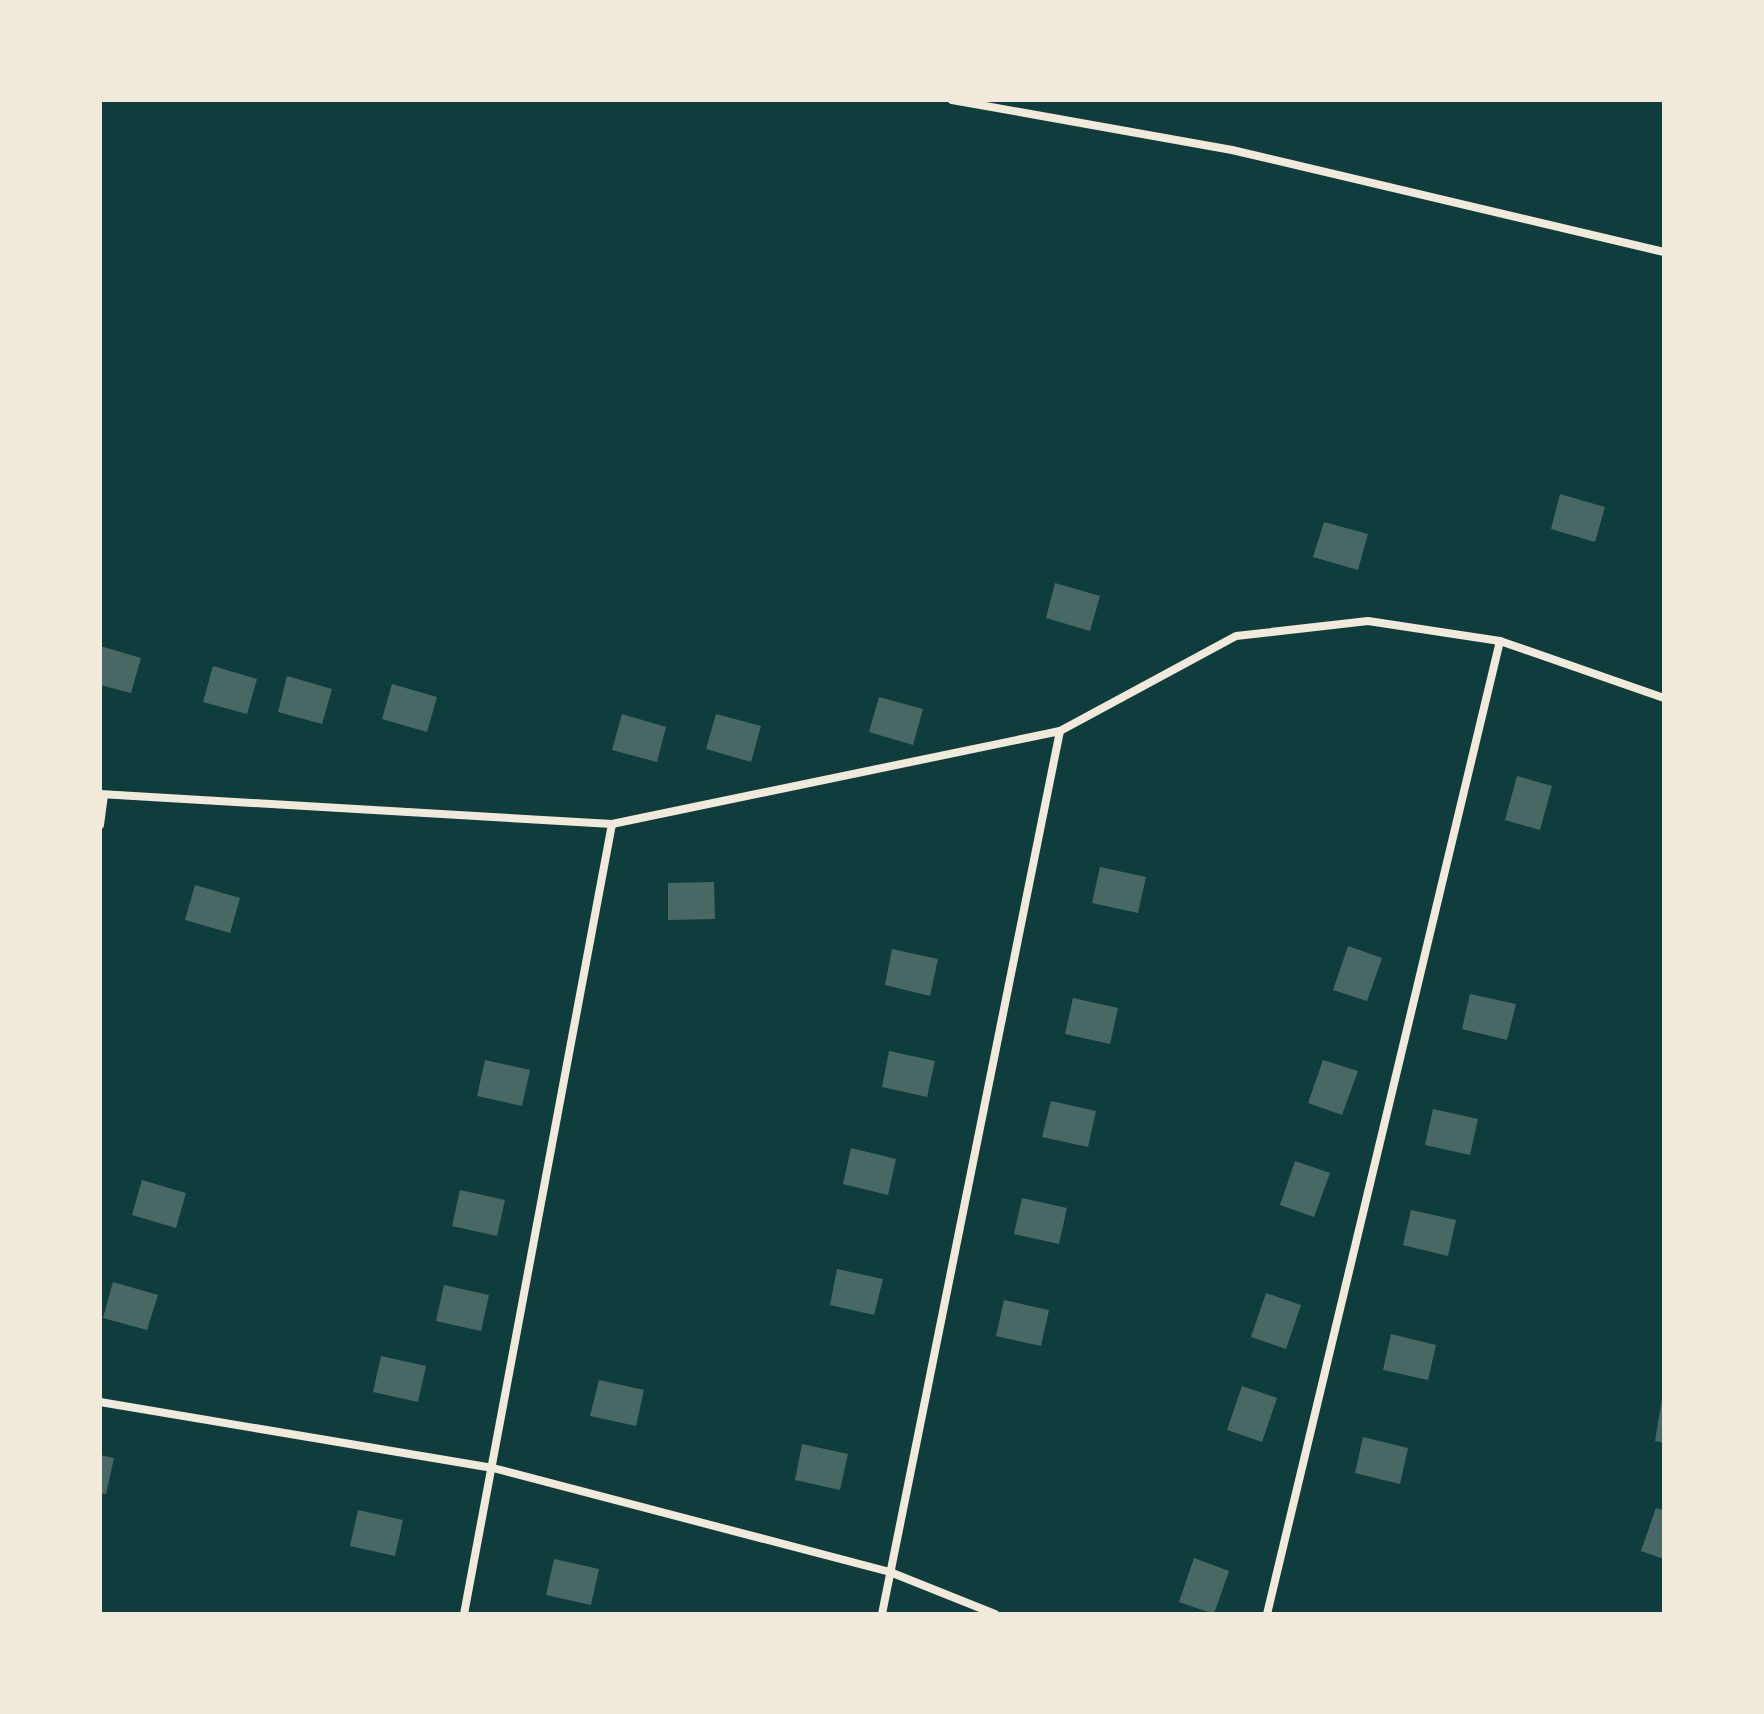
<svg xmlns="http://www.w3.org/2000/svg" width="1764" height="1714" viewBox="0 0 1764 1714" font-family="Manrope,sans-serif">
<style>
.building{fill:#486865}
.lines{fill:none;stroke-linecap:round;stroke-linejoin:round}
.minor{stroke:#f1e9da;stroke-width:8}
</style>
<rect width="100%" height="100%" fill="#0f3d3e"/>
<!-- building -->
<g class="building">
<path d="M1560,494L1605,507L1595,542L1551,529Z"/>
<path d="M1324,522L1368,534L1358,570L1313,557Z"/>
<path d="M1055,583L1100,596L1090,631L1046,618Z"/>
<path d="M100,646L141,658L131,693L100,685Z"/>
<path d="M213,666L257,679L247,714L203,702Z"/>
<path d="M287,676L332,689L322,724L278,712Z"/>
<path d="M392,684L437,697L427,732L382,719Z"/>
<path d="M879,697L923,709L913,745L869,732Z"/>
<path d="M622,714L666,727L657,762L612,750Z"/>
<path d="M716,714L761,726L751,762L706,749Z"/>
<path d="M1517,776L1552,786L1540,830L1505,820Z"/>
<path d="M1100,867L1146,877L1138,913L1092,903Z"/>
<path d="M714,882L715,919L668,920V883Z"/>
<path d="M195,885L240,898L230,933L185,920Z"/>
<path d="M1348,946L1382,958L1367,1001L1333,990Z"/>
<path d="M892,949L938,959L930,996L885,985Z"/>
<path d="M1470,994L1516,1004L1507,1040L1462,1029Z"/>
<path d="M1073,998L1118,1008L1110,1044L1065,1034Z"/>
<path d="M889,1051L935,1061L927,1097L882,1087Z"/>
<path d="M485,1060L530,1070L522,1106L477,1096Z"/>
<path d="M1323,1060L1358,1071L1342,1115L1308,1103Z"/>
<path d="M1051,1101L1096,1111L1088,1147L1042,1137Z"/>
<path d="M1433,1109L1478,1119L1470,1155L1425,1145Z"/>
<path d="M851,1148L896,1159L888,1195L843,1184Z"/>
<path d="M1295,1161L1330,1173L1314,1217L1280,1205Z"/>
<path d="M142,1180L186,1193L176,1228L132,1215Z"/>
<path d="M460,1190L505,1200L497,1236L452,1226Z"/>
<path d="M1022,1198L1067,1208L1059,1244L1014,1234Z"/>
<path d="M1411,1210L1456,1220L1448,1256L1403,1245Z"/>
<path d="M837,1269L883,1279L874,1315L830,1305Z"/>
<path d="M113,1282L158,1295L147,1330L103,1318Z"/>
<path d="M444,1285L489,1295L481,1331L436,1321Z"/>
<path d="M1266,1293L1301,1305L1286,1349L1251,1337Z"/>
<path d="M1004,1300L1049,1310L1041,1346L996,1336Z"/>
<path d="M1391,1334L1436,1345L1428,1380L1383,1370Z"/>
<path d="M381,1356L426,1366L418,1402L373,1392Z"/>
<path d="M599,1380L644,1390L636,1426L590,1416Z"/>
<path d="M1242,1386L1277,1398L1262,1442L1227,1430Z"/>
<path d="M1662,1399H1664V1443L1655,1441Z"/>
<path d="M1363,1437L1408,1448L1400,1484L1355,1473Z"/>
<path d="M802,1444L848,1454L840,1490L795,1480Z"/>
<path d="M100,1455L114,1458L106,1494L100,1493Z"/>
<path d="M1656,1508L1664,1510V1559L1641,1551Z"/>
<path d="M358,1510L403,1520L395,1556L350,1546Z"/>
<path d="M1194,1558L1229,1571L1214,1614L1179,1602Z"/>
<path d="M554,1559L599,1569L591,1605L546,1595Z"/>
</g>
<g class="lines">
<!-- minor -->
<g class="minor">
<path d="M952,100L1232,150L1664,252"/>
<path d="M100,794L612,824L1060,731L1236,636L1368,621L1500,641L1664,698"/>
<path d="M100,825L104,795"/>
<path d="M100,1402L493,1468L890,1572L995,1614"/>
<path d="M464,1614L612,824"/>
<path d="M882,1614L1060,731"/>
<path d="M1267,1614L1500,641"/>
</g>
</g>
<!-- border -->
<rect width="1764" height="1714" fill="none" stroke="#f1e9da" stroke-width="204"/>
</svg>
